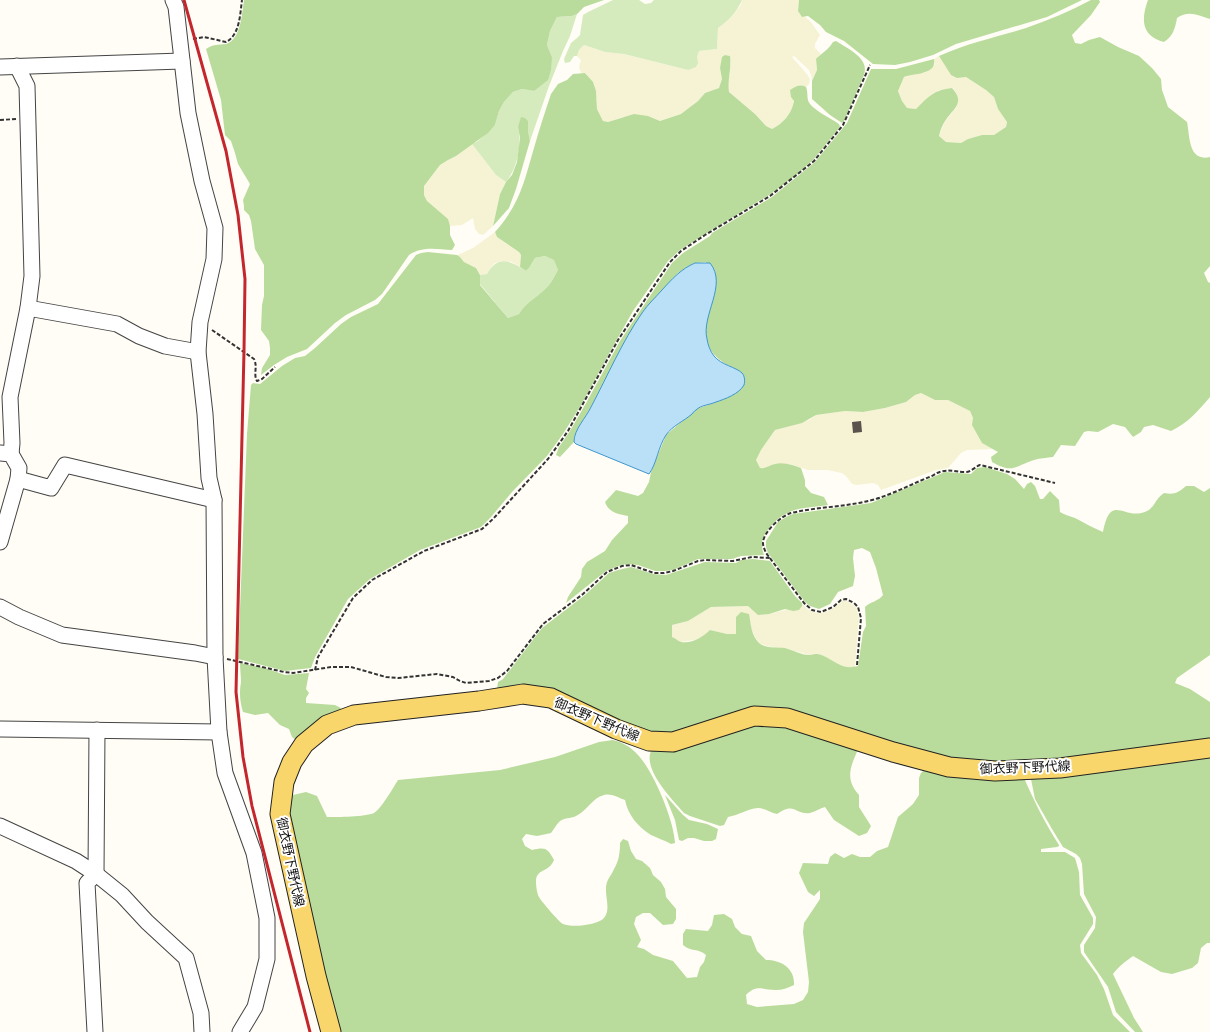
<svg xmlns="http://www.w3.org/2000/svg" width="1210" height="1032" viewBox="0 0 1210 1032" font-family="'Noto Serif','Noto Sans JP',serif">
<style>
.farmland{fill:#f6f3d4}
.green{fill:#d5ebbd}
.forest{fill:#b9dc9c}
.water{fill:#b9e0f7;stroke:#3f96cf}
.building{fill:#5a524d}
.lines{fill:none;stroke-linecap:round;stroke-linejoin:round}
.minor-casing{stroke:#444;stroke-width:17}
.major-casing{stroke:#222;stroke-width:21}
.path{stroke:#333;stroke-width:2;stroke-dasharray:4 2;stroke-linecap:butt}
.minor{stroke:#fff;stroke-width:15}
.major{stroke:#f9d66b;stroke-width:19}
.rail{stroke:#c4262e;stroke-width:3}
.labels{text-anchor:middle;stroke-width:4;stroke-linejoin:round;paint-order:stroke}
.street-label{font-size:13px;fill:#111;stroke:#fff}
</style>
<rect width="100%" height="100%" fill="#fffdf5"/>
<!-- farmland -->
<g class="farmland">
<path d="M742,0H799L798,11L802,17H805L811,22L820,35L815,44V48L821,54L816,60L817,70L812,81L811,75L809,70L794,56L792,57L807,74L810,79L809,84L806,87L801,85L795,87L793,106L787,117L779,126L772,129L766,126L755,114L729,92L728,86L731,63L730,56L725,55L720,68L722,79L719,88L705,93L698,101L681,114L660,121L648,116L623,117L608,122L603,121L597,109V99L586,73H581L579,67L581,60L577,56L579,50L584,45L605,52L624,54L688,70L697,57L699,51L717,49L718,28L732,16L740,6Z"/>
<path d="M939,56L957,78L966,77L986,90L994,97L998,109L1007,122L1006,127L994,135H982L968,139L961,143L946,142L939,136L945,121L956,108L958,102L957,94L953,88L940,90L931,95L916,109L907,108L902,101L898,91L904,77L913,74L927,72L935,64L934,59Z"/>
<path d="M472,144L496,175L506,182L500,194L493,226L483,235L479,234L475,229L473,218L462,225L450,226L447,219L427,201L424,195V186L440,165L448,160L456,156Z"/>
<path d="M495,232L497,237L519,252L521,255L520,267L512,262L502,261L495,263L491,267L487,274L480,275L476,268L464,262L460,257L457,255L462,253L473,248Z"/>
<path d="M921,393L935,400H948L970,411L982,443L993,449L967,450L961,453L948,468L936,470L881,490L878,485L873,483L857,485L852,484L846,476L842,473L827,470H808L790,464H775L764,469L759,468L756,460L761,450L775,430L809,420L816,415L845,411L863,412L885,408L906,402L915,395Z"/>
<path d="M842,601H847L856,607L859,617L855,667L851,668L842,667L817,653L809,655L785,648H774L760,644L755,637L751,627V623L736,634H727L710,630L703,637L695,640L680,642L672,637V625L688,621L711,607L748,606L759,615L769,614L802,606V603L806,608L813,612L819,613L826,612L834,608Z"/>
</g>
<!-- green -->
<g class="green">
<path d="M613,0H639L645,4L651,3L654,0H742C737,12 728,21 718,28L717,49L699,51L697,57L698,63L696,67L688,70L624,54L605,52L584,45L579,50L577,56H574L570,62L565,63L564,59L571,43L577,38L580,35L583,15L588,12Z"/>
<path d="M577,14L570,36L563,51L549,86L530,141L528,131V121L518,127C522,145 518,167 506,182L496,175L472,144L478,141L495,125L499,111L504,102L513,92L522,89L534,91L552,57L547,45L550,31L557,17L572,16Z"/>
<path d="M545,256L555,260L558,270C554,277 551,284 545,289C536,298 525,303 519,314L508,318L480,284V275L487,274C498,254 511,261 526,271L529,268L535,258Z"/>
</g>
<!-- forest -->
<g class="forest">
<path d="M244,0H604L584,7L577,14L572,16L557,17L550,31L547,45L552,57L551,70L548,80L534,91L522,89L513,92L504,102L499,111L495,125L488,133L456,156L448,160L440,165L424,186V195L427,201L448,219L450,226V235L455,245L452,250C437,249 422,246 409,255L382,294L375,300L346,315L335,323L307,349L287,357L274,365L261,375L262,368L270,355V348L269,341L261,330L262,305L264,296V265L255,249L251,221L249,215L244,210V206L243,200L250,184L238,164L235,153L231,141L225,135L221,100L206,49C213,44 218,45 226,44C241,40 242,13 244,0Z"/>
<path d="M799,0H1082L1047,17L956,44L933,55L910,62L895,65L873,64L844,41L826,32L820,25L808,16L802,17L798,11Z"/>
<path d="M1091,0H1099L1100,2L1091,15L1072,35L1075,43L1081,44L1089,40L1100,37L1118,47L1139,56L1152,68L1161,79L1162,90L1168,107L1187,122C1190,136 1188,162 1210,157V266L1204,273L1208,282L1210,283V397C1198,411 1188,423 1171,431L1153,425L1144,427L1141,432L1133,437L1125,427L1113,424L1098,432L1088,431L1084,432L1075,446L1061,445L1053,457C1047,458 1040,458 1034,460C1015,466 1013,474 992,462L991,457L998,452L982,443L972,425L973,418L970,411L948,400H935L921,393L915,395L906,402L885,408L863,412L845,411L816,415L802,423L775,430L761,450L756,460L760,468C766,469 769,465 775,464C784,462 793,465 801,468L805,480V486L811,493L824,497L828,505C803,509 788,506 770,527C762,537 760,543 764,555L741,556L732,559H698L673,570L665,571H655L638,565L627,564L621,565L606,571L566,603L568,597L581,577L582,569L587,562L605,551L612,540L628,523V516C618,514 609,513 605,502L616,490L638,496L643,493L649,482L651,472L666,435L696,409L716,402L742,373C718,361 701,351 707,320L706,262L695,263L689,266L678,273L643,312L626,339L605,379L591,407L574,437V442L560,457L556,455L559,447L570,431L585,405L620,341L672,263L683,253L710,236L712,233L772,197L815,162L847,123L871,69H896L934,59C937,75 915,73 904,77L898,91L902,101L907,108L916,109C929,96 934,90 952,88C966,103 953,109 945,121C942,126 940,131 939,136L946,142L961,143L968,139L982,135H994L1006,127L1007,122L998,109L994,97L986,90L966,77L957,78L951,75L939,56C967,43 997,37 1026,28C1049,20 1070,11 1091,0Z"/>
<path d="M1148,0H1210V19C1198,15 1188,10 1177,18C1175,29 1173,36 1164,42C1141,36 1141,19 1148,0Z"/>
<path d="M836,41C848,49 870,58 864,75L844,121L842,123L830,115L812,99V81L817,70L816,59C821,54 829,49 833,42Z"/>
<path d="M725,55L730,56C732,68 727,80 729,92L755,114L766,126L772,129C783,124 792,113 794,101L791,97L790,90C796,86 800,84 806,87C808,92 807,96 808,100C809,108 832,119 839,124L840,127L813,160L796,175L769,195L705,234L680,250L668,261L633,311L616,341L581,405L563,434L547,456L512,492L491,517L481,527L420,550L370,579L348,599L315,657L311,668L285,671L238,659L247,434L251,385L253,383L260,384L282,366L295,358L305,356L315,348L341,324L351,317L378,304L416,255L421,253L428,252L457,255L460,257L464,262L476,268L480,275V285L508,318L519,314C525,303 536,298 545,289C551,284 554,277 558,270L554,260L545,256L535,258L529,268L526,271L520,267L521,255L519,252L497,237L495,232C520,204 524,182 534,148C539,130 545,112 551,94L558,84L567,80L573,74L585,73L593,82L596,91L597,109L603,121L608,122L634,114L648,116L660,121L681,114L698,101L705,93L719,88L722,79L720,68L722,57Z"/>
<path d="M521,117L525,118L528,121V131L530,141L516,189L509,208L493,226L500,194L506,182L512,175L517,162L520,138L518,127Z"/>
<path d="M985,467L1007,474L1015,479L1024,489L1027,484L1031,482L1035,486L1040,499H1043L1050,491L1059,500L1060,512C1065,515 1070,516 1075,518C1085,523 1093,528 1103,532C1111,491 1124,522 1147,511C1154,508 1156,498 1164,493C1174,495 1178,493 1186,486H1194L1204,492L1210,488V655L1177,678L1175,683L1190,689L1210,702V741L1060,764L969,762L850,732L726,718L710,720L696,725L686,727L674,732L659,735L497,689L498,682L503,679L542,628L585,595L609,573L618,570L631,567L653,574L666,575L705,562L736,563L741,560L753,559L770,561L795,596L802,603V606L799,610L793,611L785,609L769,614L758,615L748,606L711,607L688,621L672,625V637C675,638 678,641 681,642C692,644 703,637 710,630L727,634H736V617L741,612L749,614C751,624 751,635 759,643C766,649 777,647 785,648C793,650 801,655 809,655C812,655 815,653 818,654C834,658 839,671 858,666L863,632L866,626L865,607C870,602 879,601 883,595L876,568L870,552L862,548L854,550L853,558L855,576L853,586L838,592L830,604L819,609L810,606L805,602L768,553L766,547V541L778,522L788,516L793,514L871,503L945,472L971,474L977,468Z"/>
<path d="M240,663L265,668L285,675L309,673L306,689L309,693L306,698V703L335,705L341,708L339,712L297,741L292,737L289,729L280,725L268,713L255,715L243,712C240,702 239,693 241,682C241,676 240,669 240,663Z"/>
<path d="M776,723L859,747C851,766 844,778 859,795V807L871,826L867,833L859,836L834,820L825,807C820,808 815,812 810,813C795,815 795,801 777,814C771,813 764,808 758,808C747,809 739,815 728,817L724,825L720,826L690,816L684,813C672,799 643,770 651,751L742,726Z"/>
<path d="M613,740C622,742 631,747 637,754C653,770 674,820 675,843L671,844C664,840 657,838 651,835C638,827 628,815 625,800C619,798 611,793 604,795C592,798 587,811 576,816C570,819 564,817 559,822C556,825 554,829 551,833L537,836L526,834L522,839L525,846L532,850C546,847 547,848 554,860C553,862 552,864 551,865C545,872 536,870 536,882C536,886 537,894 539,897C541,901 560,923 563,924C572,928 598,925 604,918C612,908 603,894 607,882C609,877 612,874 614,869C619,861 620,852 620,843L623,839L628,841L631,851L636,859L642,861L650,868L653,875L661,882L665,889L666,897L676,909V919L673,924L663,925L650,913H643L636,917L634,924L641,940L637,947L644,949L653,955L673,961L687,978L697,977L700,967L704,962L706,955C698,948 691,952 683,945V934L686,929L708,931L712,925L714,915L724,914L732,919L735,927L742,934L751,936L757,951L766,960C781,960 795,968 794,985C788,988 782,990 776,990C762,990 757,984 746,995L747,1004L757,1007L794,1004L803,1000L808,992L809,982L803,932L804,923L820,899V890L814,896L808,892L799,873L803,863L828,864L830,857L835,853L844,858L852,854L860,857H870L877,851L888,847L898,817L913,804L919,795V778L921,773L926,768L1024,778C1034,801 1045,823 1059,845V846L1057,847L1041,849V852H1065L1075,858L1079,872L1080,895L1093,918V924L1080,945L1081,953L1097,975L1104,989L1113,1015L1130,1032H339L286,807L293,795L306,792L317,796L327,817C338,817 365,817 374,813C381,809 393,788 398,780L500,770L555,757L599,742Z"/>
<path d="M1210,758V943H1207L1201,948L1198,963L1192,968L1172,974L1161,972L1133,956C1126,961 1118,967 1113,974L1134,1018L1143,1032H1135L1116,1012L1108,987L1084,952V945L1095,928L1096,917L1084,894L1082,864L1080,858L1076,854L1063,847L1052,829L1035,799L1031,779L1114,771Z"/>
<path d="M665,795L683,815L689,820L707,824L718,829L716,839L712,841H704L694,838H688L682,841L679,840L675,820Z"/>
</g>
<!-- water -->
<path class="water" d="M695,263H710C728,285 701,315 707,339C708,345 710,351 714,356C721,365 736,367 742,373C745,376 745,382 744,385C739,394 725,399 716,402C709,405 701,405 696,410C694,411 693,413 692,414C684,421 672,426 666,435C658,447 657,463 649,474L576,444L574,442C574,429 586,418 591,407C608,375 622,342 642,313C648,304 656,297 662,290C672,279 681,269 695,263Z"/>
<!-- building -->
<path class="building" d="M861,421L862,432L853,433L852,422Z"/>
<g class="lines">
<!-- minor casing -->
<g class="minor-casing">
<g id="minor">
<path d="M173,0L176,7L188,113L202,181L215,228L214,259L200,322L198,352L205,414L209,478L214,500L215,657L219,732L225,773L254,853L267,918V959L255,1007L240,1032"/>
<path d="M0,67L182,61"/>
<path d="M28,308L117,324L139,336L165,346L198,352"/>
<path d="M0,453L11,454L19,468L18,479L0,542"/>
<path d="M11,454L12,443L10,397L28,308L32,276L27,86L17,66"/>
<path d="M18,479L51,488L65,465L214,500"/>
<path d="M0,607L19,617L62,635L195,653L215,657"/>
<path d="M0,729L219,732"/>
<path d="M0,826L76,861L96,874L122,895L147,922L186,958L201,1013L202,1032"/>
<path d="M95,1032L87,883L96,874L97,730"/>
</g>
</g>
<!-- major casing -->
<g class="major-casing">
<path id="major" d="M331,1032L316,976L280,814L284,782L292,762L304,744L327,725L354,715L479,701L523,694L551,698L616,729L649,741L673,742L754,716L787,718L893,752L949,767L995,771L1060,768L1210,748"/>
</g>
<!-- path -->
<g class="path">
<path d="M193,39L204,37L226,42C240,35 240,14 242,0"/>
<path d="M0,120L16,119"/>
<path d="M212,330L254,359C258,367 253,374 257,381L262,379L275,367"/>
<path d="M227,659L284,672L293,673L331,667H351L386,677L398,678L437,674L453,677L460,681L466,683L489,681L498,678L507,671L543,624L583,594L607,572L622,566L631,565L654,573H664L673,571L698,561L705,560L733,561L752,557L770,558"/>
<path d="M857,665L861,618L858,607L854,603L846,599L841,600L833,607L821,612L812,610L804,603L766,553C765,550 763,547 763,543C763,532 781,516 791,513C817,507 843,507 868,501C890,496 911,484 932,476C945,467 952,472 966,472C971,472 976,466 980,465L1055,483"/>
<path d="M315,670L318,657L347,608L353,598L372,580L424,551L482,529L493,519L548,459L568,431L618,340L670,262L681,251L705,235L770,196L814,161L843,125L870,65"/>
</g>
<!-- minor -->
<use href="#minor" class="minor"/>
<!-- major -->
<use href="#major" class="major"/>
<!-- rail -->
<path class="rail" d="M184,0L226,151L238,215L245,279L244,351L236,692L243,757L252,806L310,1032"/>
</g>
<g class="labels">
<!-- street labels -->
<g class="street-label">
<text transform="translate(597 719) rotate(23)" y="5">御衣野下野代線</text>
<text transform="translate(1025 767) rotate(-2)" y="5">御衣野下野代線</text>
<text transform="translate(291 862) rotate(78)" y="5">御衣野下野代線</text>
</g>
</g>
</svg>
